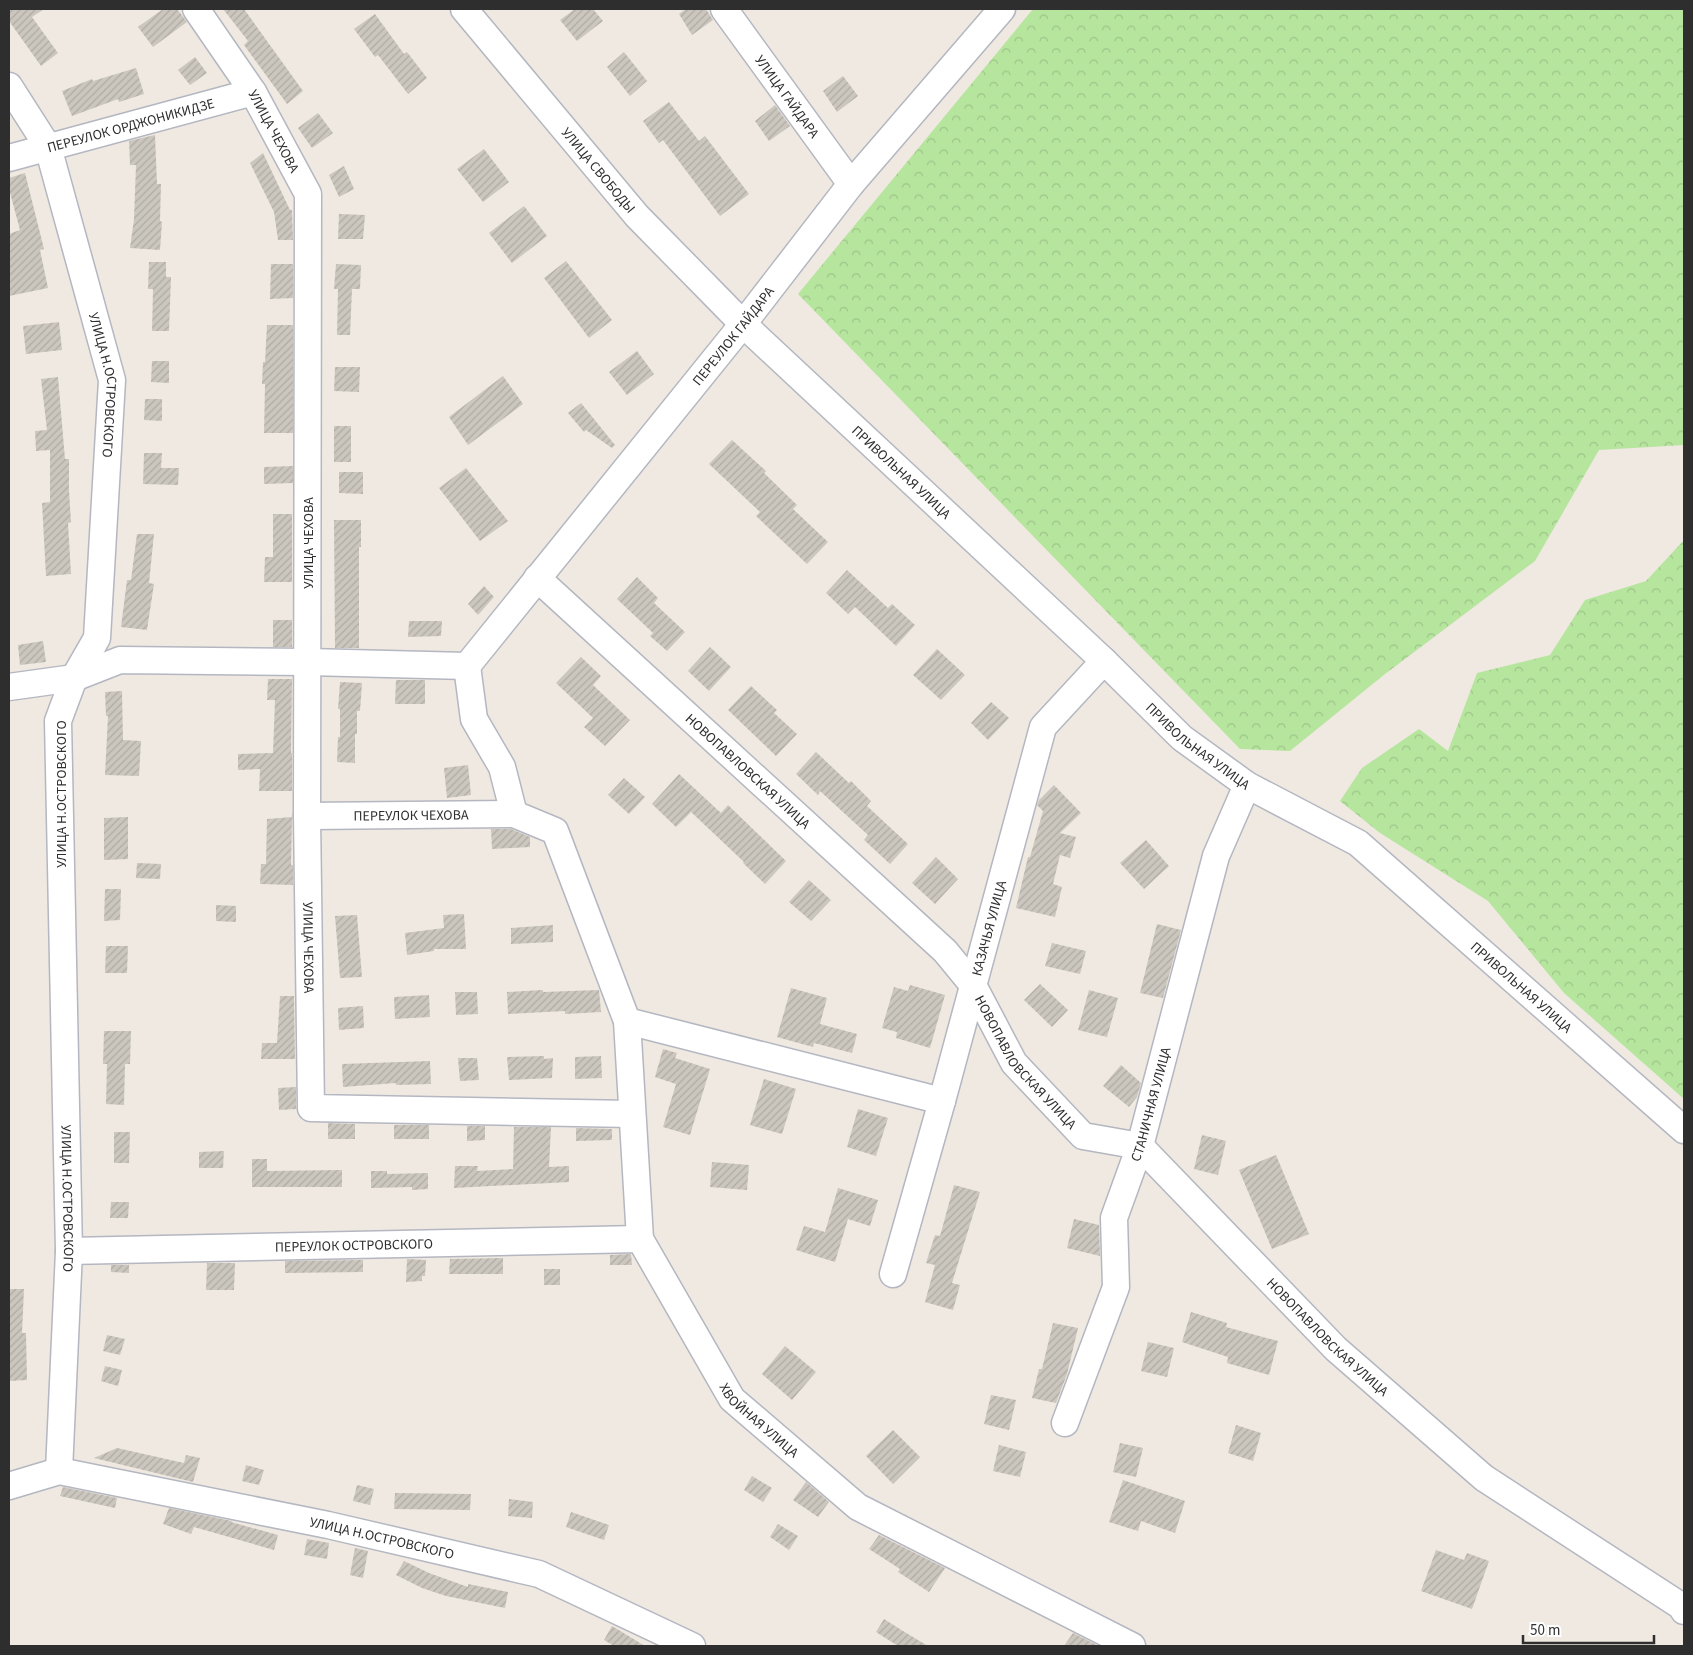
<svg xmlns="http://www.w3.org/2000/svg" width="1693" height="1655" viewBox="0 0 1693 1655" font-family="'Source Sans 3',sans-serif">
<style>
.forest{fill:url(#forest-crowns)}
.building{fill:url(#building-hatch)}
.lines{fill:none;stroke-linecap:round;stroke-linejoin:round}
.minor-casing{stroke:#b4b7c1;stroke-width:29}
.minor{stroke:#fff;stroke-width:26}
.labels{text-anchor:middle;stroke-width:4;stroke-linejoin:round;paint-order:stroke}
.street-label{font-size:14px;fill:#2e2e2e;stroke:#fff}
</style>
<defs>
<pattern id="forest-crowns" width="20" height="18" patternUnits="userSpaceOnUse" patternTransform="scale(1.25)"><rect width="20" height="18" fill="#b6e59e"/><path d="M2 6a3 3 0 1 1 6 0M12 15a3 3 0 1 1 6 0" fill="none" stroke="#9dc588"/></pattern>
<pattern id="building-hatch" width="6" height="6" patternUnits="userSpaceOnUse" patternTransform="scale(1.25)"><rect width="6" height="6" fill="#cbc7bf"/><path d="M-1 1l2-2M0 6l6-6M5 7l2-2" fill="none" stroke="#afaba4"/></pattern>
</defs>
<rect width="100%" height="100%" fill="#efe9e1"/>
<!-- forest -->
<g class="forest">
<path d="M1033,9H1684V445L1599,450L1535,561L1385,674L1290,751L1240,749L798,294Z"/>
<path d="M1684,540V1099L1564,993L1488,901L1380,833L1340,801L1362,768L1419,729L1448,751L1477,673L1550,655L1585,600L1646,581Z"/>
</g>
<!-- building -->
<g class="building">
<path d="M9,9H44L32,17L58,53L41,66L9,21Z"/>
<path d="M163,9H177L187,22L153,47L138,27Z"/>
<path d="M223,9H244L303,91L287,104L244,45L248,41Z"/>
<path d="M575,9H593L603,21L577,41L560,20Z"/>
<path d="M686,9H706L713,20L692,35L679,14Z"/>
<path d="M375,14L404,54L407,52L427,78L408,94L378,55L375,57L354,29Z"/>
<path d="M624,52L647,81L630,96L607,67Z"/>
<path d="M195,57L207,73L190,85L178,70Z"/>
<path d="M136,68L144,94L119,102L118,99L72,116L62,91L92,79L93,81Z"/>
<path d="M843,76L858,96L837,112L823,91Z"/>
<path d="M669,102L699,141L705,136L749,194L720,216L663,140L659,143L643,121Z"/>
<path d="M775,105L790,126L769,141L755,121Z"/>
<path d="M318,113L333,133L312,148L298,128Z"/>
<path d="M155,135L157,184H161L160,221L162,222L160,250L130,248L134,219L136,165H130L129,141Z"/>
<path d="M484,149L509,182L483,202L457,169Z"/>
<path d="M263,153L290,210H292L293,240H278L274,212L250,163Z"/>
<path d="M344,166L354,189L339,197L329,175Z"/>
<path d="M25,173L44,249L40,250L48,288L9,296V234L20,230L9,189V178Z"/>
<path d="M524,206L547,236L512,263L489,233Z"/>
<path d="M339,214L365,215L363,239H338Z"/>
<path d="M566,261L612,320L589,338L544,278Z"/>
<path d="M149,262H166V277H171L169,331H152L153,289H148Z"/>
<path d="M271,264H293V298L270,299Z"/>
<path d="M336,264L361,265L360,289H352L350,335H337L338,289H334Z"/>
<path d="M59,322L62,350L26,354L23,326Z"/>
<path d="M267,325H293V433H264L265,384H262L263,362H265Z"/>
<path d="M637,351L654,374L627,395L609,372Z"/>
<path d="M152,361H169V383L151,382Z"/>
<path d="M335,367H360L359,392L334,391Z"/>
<path d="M503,376L523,404L468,445L449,417Z"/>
<path d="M58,377L65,459H69V491L71,522L68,523L71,574L46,576L42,503L50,502V450L36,451L35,431L47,430L41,379Z"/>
<path d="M145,399H162V421L144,420Z"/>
<path d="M581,403L615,445L612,448L586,430L584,432L568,413Z"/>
<rect x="334" y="426" width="17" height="36"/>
<path d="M732,440L766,471L764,473L797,505L793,509L828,542L807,564L756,516L760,512L709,464Z"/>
<path d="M144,453H162L161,468H179L178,485L143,484Z"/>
<path d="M293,466V483L264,484V467Z"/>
<path d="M466,468L508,521L480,541L439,488Z"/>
<path d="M339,472H363V494L339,493Z"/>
<path d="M273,514H292V582H264L265,557H273Z"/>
<path d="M334,520H361V547H359V648H335Z"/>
<path d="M137,534H154L149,583L154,584L147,630L121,627L127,580H131Z"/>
<path d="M847,570L888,608L892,604L915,625L896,646L855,607L848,614L826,593Z"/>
<path d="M637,577L658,598L654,603L685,632L667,651L650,636L653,633L617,599Z"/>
<path d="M484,586L494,597L478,615L468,604Z"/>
<rect x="273" y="620" width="19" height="27"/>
<path d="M409,621H442L441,636L408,637Z"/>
<path d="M43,641L46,662L20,665L18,645Z"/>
<path d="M710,647L731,667L709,691L688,671Z"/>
<path d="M937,649L965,675L941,700L913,675Z"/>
<path d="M581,657L601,676L593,685L630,720L605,746L584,727L593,718L556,683Z"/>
<path d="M268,679H292L291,753H292V791H259L260,769L238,770V754L273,753L275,700H267Z"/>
<path d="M396,680H425V704H395Z"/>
<path d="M340,682L362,683L360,711H357V734H355V763L337,762L338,737H340V709H338Z"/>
<path d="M751,686L777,710L774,713L797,734L776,756L728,710Z"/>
<path d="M122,691L123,740L141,741L139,776L105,775L108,716H106L105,692Z"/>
<path d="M991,702L1009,718L988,740L971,723Z"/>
<path d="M816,752L849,783L851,781L871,801L867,806L908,844L890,864L864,840L868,835L820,791L818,795L796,774Z"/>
<path d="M468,765L471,795L447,798L444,768Z"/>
<path d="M679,774L721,813L728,805L786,861L765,884L743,863L744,862L691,812L676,827L652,804Z"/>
<path d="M624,778L645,797L629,814L608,795Z"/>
<path d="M1054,785L1081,813L1060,833L1076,837L1070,858L1060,855L1053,884L1062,887L1055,917L1016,908L1028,857H1030L1043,811L1037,805L1039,800Z"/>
<path d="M128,817V859L104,860V818Z"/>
<path d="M292,817L291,865H293V885L260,884L261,864H266L267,819Z"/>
<path d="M491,829H511L530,837V847L492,849Z"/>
<path d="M1146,840L1169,866L1144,889L1120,863Z"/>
<path d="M936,857L958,879L935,904L912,883Z"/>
<path d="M137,863L161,864L160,879L136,878Z"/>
<path d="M809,880L831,900L811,921L789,902Z"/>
<path d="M105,889H121L120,920L104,921Z"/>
<path d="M216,905L236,906V922L216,921Z"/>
<path d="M464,914L466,949H434V951L407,955L405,933L444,928L443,915Z"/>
<path d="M357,915L362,977L340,978L335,916Z"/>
<path d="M1157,924L1181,930L1163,998L1140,993Z"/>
<path d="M553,925V942L511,944V928Z"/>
<path d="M1052,943L1086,951L1080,974L1045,966Z"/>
<path d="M106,946H128L127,973H105Z"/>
<path d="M1040,984L1068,1010L1052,1027L1024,1000Z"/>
<path d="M910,985L945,995L930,1048L896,1038L897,1032L882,1028L894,987L908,991Z"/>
<path d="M791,988L827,998L820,1024L857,1034L852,1053L814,1043L813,1047L777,1037Z"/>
<path d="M543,990V992L599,990L601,1012L565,1014V1011L508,1014L507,992Z"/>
<path d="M1089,990L1118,998L1107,1037L1078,1030Z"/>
<path d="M455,992H477L478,1014L456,1015Z"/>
<path d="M429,995L430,1017L395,1019L394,997Z"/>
<path d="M280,996H294L295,1059H261L262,1043H277Z"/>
<path d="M363,1006L364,1028L339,1030L338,1008Z"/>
<path d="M104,1031H131L130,1064H125L124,1105L106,1104L107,1064H103Z"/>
<path d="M663,1049L677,1053L675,1058L710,1069L690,1135L663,1127L676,1084L655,1077Z"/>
<path d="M544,1056V1059L553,1058L552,1078L509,1080L507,1057Z"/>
<path d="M601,1056L602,1078L575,1079V1057Z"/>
<path d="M458,1058H477L479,1080L460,1081Z"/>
<path d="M430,1061L431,1084L396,1085V1083L343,1087L342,1064Z"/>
<path d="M1121,1065L1141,1083L1137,1097L1129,1107L1103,1086Z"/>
<path d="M764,1079L796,1089L782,1134L750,1125Z"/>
<path d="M296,1087V1109L279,1110L278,1088Z"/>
<path d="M858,1109L888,1118L876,1156L847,1147Z"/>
<path d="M328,1123L355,1124V1139H328Z"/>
<rect x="394" y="1125" width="35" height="14"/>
<path d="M467,1126H485V1140L467,1141Z"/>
<path d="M514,1127H551L549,1167L569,1166V1182L454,1188L455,1166H478L477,1171L513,1169Z"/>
<path d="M576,1128L612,1129V1140L576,1141Z"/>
<path d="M114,1132H130L129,1163H114Z"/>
<path d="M1202,1135L1226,1141L1218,1175L1194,1169Z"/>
<path d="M224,1151L223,1168H199V1152Z"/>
<path d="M1276,1155L1309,1234L1272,1249L1239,1170Z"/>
<path d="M252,1159H267V1171L342,1170V1187H252Z"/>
<path d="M712,1162L749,1165L747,1190L710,1187Z"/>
<path d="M371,1171H387V1174L428,1173V1189L412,1190V1187L371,1188Z"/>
<path d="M954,1185L980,1192L952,1283L960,1285L953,1310L925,1302L935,1265L926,1263L935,1235L940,1236Z"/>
<path d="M838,1188L878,1200L870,1226L848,1219L835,1262L796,1250L804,1226L825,1232Z"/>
<path d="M111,1202H129L128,1218H110Z"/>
<path d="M1074,1219L1099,1225L1100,1256L1067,1248Z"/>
<path d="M631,1254L632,1265H610V1255Z"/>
<path d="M503,1258V1274H449L450,1259Z"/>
<path d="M407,1259L426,1260L425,1276H422V1281L406,1282Z"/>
<path d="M363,1260V1272L285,1273V1261Z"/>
<path d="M207,1263H235L234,1290H206Z"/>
<path d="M111,1265H129V1273L111,1272Z"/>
<rect x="544" y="1269" width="16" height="16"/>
<path d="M9,1289H24L22,1333H26L27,1380L9,1381Z"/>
<path d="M1191,1312L1227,1323L1226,1327L1278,1341L1269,1375L1227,1363L1228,1357L1182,1342Z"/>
<path d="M1053,1323L1078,1328L1067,1374L1056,1403L1032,1398L1039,1369H1042Z"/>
<path d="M107,1335L125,1339L120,1355L103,1351Z"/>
<path d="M1148,1342L1174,1348L1167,1377L1141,1371Z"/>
<path d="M785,1346L816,1372L792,1400L762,1374Z"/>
<path d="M105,1366L122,1370L118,1386L101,1381Z"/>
<path d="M991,1395L1016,1400L1009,1430L984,1424Z"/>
<path d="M1236,1425L1261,1433L1253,1461L1228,1453Z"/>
<path d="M893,1430L920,1457L893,1484L866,1456Z"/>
<path d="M1120,1443L1143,1448L1136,1477L1113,1472Z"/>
<path d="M999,1445L1026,1452L1020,1477L993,1471Z"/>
<path d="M117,1448L184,1463L186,1455L200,1458L193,1482L94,1458Z"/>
<path d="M246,1465L264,1470L259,1485L242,1481Z"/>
<path d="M752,1476L772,1488L763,1502L744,1490Z"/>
<path d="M1123,1480L1185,1501L1175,1533L1141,1521L1138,1531L1109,1522Z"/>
<path d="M806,1482L829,1502L818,1517L793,1500Z"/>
<path d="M357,1485L374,1489L370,1505L353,1501Z"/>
<path d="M63,1487L117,1498L115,1508L60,1496Z"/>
<path d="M395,1493L471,1494L470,1510L394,1509Z"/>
<path d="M509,1499L533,1502L532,1518L508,1516Z"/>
<path d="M169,1508L232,1521L231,1522L278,1535L274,1550L194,1527L191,1534L163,1524Z"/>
<path d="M571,1512L609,1525L604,1540L566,1527Z"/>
<path d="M778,1524L798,1536L789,1550L770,1537Z"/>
<path d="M879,1535L945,1568L929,1592L898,1572L900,1569L869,1549Z"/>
<path d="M307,1539L329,1543L327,1559L304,1555Z"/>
<path d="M355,1548L368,1551L363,1578L350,1575Z"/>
<path d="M1436,1550L1464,1560L1467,1553L1489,1561L1472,1609L1421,1591Z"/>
<path d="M404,1561L429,1573L468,1587V1584L508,1592L505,1608L446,1596L422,1588L396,1575Z"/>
<path d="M884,1619L903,1631L928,1646H898L876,1632Z"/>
<path d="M612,1626L645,1646H614L604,1640Z"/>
<path d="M1073,1633L1099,1646H1064Z"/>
</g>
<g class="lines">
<!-- minor casing -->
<g class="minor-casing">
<g id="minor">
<path id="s1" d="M196,9L253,92L308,194L307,816L311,1108L632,1114"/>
<path id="s2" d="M464,9L637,216L743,324L1104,661L1182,738L1247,785L1358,843L1684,1130"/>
<path id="s3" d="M724,9L851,184"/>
<path id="s4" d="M9,86L48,147L112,380L97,638L74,678L58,721L69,1251L59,1471"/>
<path id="s5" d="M9,158L253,92"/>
<path id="s6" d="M537,578L945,951L973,985L1014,1063L1083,1136L1140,1146L1336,1349L1484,1478L1681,1606L1684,1611"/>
<path id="s7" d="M467,666L474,719L502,767L514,814L555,831L627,1021L640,1239L732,1399L858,1507L1132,1646"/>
<path id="s8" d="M467,666L743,324L851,184L1002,9"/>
<path d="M9,687L74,678L120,660L308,662L467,666"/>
<path id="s9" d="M307,816L514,814"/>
<path d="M627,1021L942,1101"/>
<path id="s10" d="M69,1251L640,1239"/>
<path id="s11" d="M893,1274L942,1101L1043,727L1104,661"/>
<path id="s12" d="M1065,1423L1116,1287L1114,1218L1140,1146L1216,856L1247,785"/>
<path id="s13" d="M9,1486L59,1471L328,1525L539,1574L692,1646"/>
</g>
</g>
<!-- minor -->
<use href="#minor" class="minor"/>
</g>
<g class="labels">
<!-- street labels -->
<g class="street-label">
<text dy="5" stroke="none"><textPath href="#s3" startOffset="108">УЛИЦА ГАЙДАРА</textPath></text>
<text dy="5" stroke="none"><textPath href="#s5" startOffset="126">ПЕРЕУЛОК ОРДЖОНИКИДЗЕ</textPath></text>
<text dy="5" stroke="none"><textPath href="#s1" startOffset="145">УЛИЦА ЧЕХОВА</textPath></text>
<text dy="5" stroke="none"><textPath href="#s2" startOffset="210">УЛИЦА СВОБОДЫ</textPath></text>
<text dy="5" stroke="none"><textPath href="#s8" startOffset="424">ПЕРЕУЛОК ГАЙДАРА</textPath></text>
<text dy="5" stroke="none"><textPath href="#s4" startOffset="318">УЛИЦА Н.ОСТРОВСКОГО</textPath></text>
<text dy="5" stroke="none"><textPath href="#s2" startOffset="638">ПРИВОЛЬНАЯ УЛИЦА</textPath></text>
<text transform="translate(308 543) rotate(-90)" y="5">УЛИЦА ЧЕХОВА</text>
<text dy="5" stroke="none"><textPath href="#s2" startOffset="1042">ПРИВОЛЬНАЯ УЛИЦА</textPath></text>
<text dy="5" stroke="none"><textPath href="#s6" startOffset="286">НОВОПАВЛОВСКАЯ УЛИЦА</textPath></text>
<text transform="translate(61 794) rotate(-90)" y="5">УЛИЦА Н.ОСТРОВСКОГО</text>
<text dy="5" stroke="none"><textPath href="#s9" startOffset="104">ПЕРЕУЛОК ЧЕХОВА</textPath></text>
<text dy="5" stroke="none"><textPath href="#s11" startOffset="359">КАЗАЧЬЯ УЛИЦА</textPath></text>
<text dy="5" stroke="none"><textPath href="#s1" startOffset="970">УЛИЦА ЧЕХОВА</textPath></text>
<text dy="5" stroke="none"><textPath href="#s2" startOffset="1448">ПРИВОЛЬНАЯ УЛИЦА</textPath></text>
<text dy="5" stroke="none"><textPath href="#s6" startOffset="691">НОВОПАВЛОВСКАЯ УЛИЦА</textPath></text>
<text dy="5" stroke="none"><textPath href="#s12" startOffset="334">СТАНИЧНАЯ УЛИЦА</textPath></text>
<text dy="5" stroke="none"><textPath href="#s4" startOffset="1142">УЛИЦА Н.ОСТРОВСКОГО</textPath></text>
<text dy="5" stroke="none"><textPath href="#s10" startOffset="285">ПЕРЕУЛОК ОСТРОВСКОГО</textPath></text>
<text dy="5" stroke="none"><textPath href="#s6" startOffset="1111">НОВОПАВЛОВСКАЯ УЛИЦА</textPath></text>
<text dy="5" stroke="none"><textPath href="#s7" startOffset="842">ХВОЙНАЯ УЛИЦА</textPath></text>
<text dy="5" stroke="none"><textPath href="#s13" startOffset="382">УЛИЦА Н.ОСТРОВСКОГО</textPath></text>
</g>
</g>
<!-- border -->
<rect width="1693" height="1655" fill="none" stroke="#2e2e2e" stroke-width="20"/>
<!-- scale -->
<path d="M1523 1635v8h131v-8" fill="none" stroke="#2e2e2e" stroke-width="2.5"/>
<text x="1530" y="1635" font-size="15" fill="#2e2e2e" stroke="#ffffff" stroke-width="4" paint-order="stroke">50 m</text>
</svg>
